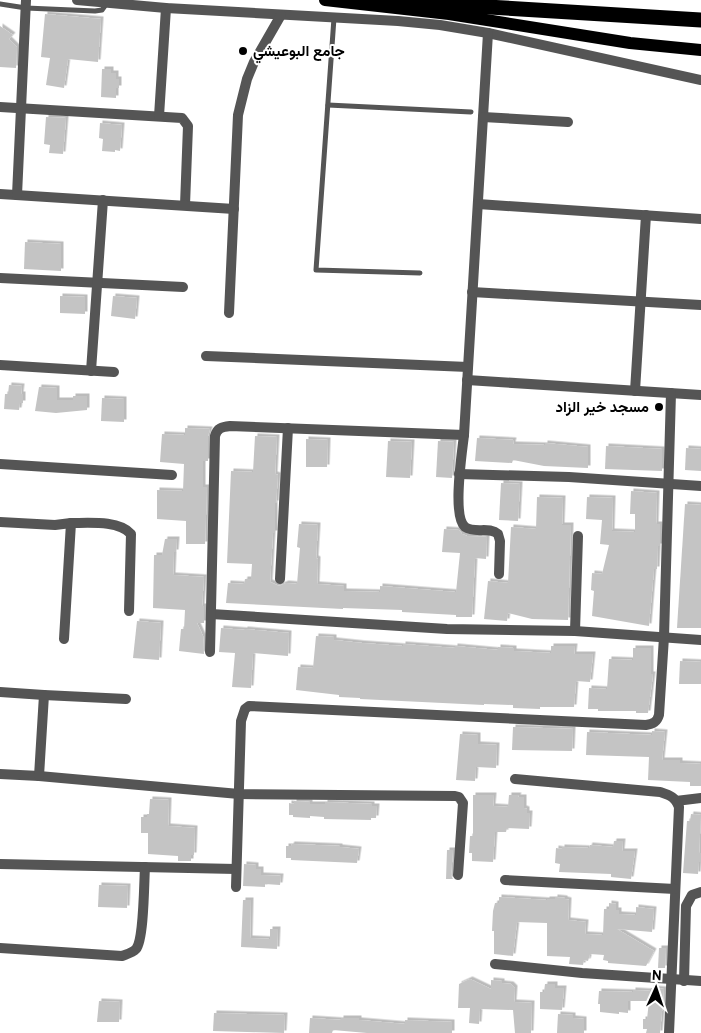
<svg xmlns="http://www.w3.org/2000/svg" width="701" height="1033" viewBox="0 0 701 1033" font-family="Overpass,Vazirmatn,sans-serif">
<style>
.building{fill:#c4c4c4;filter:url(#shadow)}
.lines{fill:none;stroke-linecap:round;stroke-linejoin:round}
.service{stroke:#555;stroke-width:5}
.minor{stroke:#555;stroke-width:10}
.primary{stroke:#000;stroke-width:12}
.motorway{stroke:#000;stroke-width:15}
.poi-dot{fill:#000;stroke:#fff;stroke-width:2}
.labels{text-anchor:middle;stroke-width:4;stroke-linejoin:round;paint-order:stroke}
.poi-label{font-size:15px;font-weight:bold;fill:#000;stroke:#fff;text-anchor:start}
</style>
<defs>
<filter id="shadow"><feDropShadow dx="2.5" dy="-2.5" stdDeviation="0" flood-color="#0004"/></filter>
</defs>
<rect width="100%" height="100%" fill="#fff"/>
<!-- building -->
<g class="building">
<path d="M45,14L101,19L98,62L68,59L64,88L46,85L50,58L41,57Z"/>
<path d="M0,26L13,35L9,39L17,47L16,68L0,67Z"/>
<path d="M102,69H111V73H116V79H119V88H116V98L101,97Z"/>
<path d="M46,117L66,118L63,154L49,153L50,145L44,144Z"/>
<path d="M100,123L122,125L120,151L115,150V152L102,151L103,139L99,138Z"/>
<path d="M25,242L61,244V271L24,269Z"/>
<path d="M60,296L85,297V314L60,313Z"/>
<path d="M113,296L137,298L135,319L111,316Z"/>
<path d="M9,385L22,386L21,394H23V403H20L19,410L4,409L5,394H8Z"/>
<path d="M39,387L57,388V400H73V396H87V410L56,413L35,411Z"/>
<path d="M102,398L124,399V422L101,421Z"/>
<path d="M185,428L210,429L208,436V461H203V487H207L205,544H186V521L157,519V490L183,491L184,464L160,462L162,434L185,435Z"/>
<path d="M255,436L277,437L275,474L278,475L276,503H275V533H273L270,582L279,586L286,583L297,584L300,548L297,547L299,524L318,525L316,558L318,559L317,584L344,586V591L380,592V586L456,592L460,553L442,552L444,529L459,530L462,534L467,536L487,537L486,559L475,558L472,617H456V615L402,612V610L343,608V609L226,603L228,583L244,584L245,579H251L252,564L227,563L231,471L253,472Z"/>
<path d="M477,438L514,440L513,444L545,445V443L588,447V468L544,466L513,460L512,463L475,461Z"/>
<path d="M306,439L328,440L327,467H306Z"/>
<path d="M388,441L412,442L410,478L386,477Z"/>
<path d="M438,441L454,442L452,478L436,477Z"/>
<path d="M606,446L662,449V471L605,469Z"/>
<path d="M686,448L701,449V471L685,470Z"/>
<path d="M501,483L520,484L518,521L499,520Z"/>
<path d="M631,491L657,493L656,524H660V546H658L657,569H654L649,626L592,616L594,591L591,590L592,573L602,574L609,545L600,544L602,520L586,519L587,497L613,498L612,531L635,532V514H630Z"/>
<path d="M537,497L563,498L562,525H571L568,620L532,619L508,613L507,621L484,619L488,581L508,583L511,527L536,529Z"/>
<path d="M685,504L701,505V628H677Z"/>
<path d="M165,539H177L176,552H174L173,575L204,577L202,606H204V623H197L203,636L204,654L179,651L181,629H184L185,610L153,608L154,555H162Z"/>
<path d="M137,621L161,623L159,660L133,658Z"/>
<path d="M221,628L245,630V629L289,633L288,656L253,653L251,688L232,687L235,653L219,652Z"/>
<path d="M316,636L334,637V640L362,643L403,646V644L455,648V646L498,650V647L514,648V651L551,653V646H575L574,654H593L590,682L576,681L574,707H540V709L513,708V705L484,704V705L360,699V698L339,697V695L296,690L298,667L313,668Z"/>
<path d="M633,648H651V674H653L648,713H636V711H598V709H588L589,688L607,689L609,659L633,660Z"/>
<path d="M680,661L701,662V684H679Z"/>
<path d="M513,727L573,729L572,751L512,750Z"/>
<path d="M652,731L665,732L662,760H680V763L701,764V786H690V782L648,780L649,757L586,755L587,732L652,735Z"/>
<path d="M460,734L478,735V744L497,745L496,768L476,767L475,781L456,780Z"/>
<path d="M473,795H494L493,806L508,807L509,795H519L518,797H524V808L527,809V813H530L529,829L507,828L506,832H495L493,862L472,861V853H469L470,836H473Z"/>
<path d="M150,799L169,800L168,826L195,828L194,855H191V861H178V856L148,854V833H141V817H147V814H149Z"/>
<path d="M294,801L310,802V804H325V802L372,804V806H377L376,818H371V820L324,819V817L310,816V818L293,817V815H289V803L294,804Z"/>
<path d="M691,814L701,815L699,853H701V862H699L698,874L683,873L687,821H690Z"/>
<path d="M614,841H623L622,851H635L631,879L611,877V874L559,872L560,864L555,863L556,848L562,849V847L589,848L590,845L613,847Z"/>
<path d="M292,844L340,846V847L359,849L357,863L291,860V858H286V846H291Z"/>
<path d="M447,850H453L451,875L453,879H446Z"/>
<path d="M244,864L256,865V869H261V875L281,876L280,885L265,884V887L243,886Z"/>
<path d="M99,885L128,886L127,908L98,907Z"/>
<path d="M499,897L547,900V899H555V897L565,898V899L569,900L568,920L586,922L585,934L603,935L604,909H609V903L616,904V910H619V914L636,915V907L654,909L652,932L617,929L654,951L646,966L608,963V961L603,960L604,955L590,954L588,961L584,960L583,965L569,964L570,957L547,956V923L517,922L513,956L494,954V931H492L493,911L495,903H499Z"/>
<path d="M243,900H251L250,938L270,939V929H278L277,949L241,947Z"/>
<path d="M659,948H666L665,968H658Z"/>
<path d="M470,979L491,989V980L502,981V983L511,984L515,988L514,1002L532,1003L531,1033H515L513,1010L480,1009L479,1024L469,1023L470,1008H458L459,984Z"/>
<path d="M545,984H555V988H564L562,1010L540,1009V992H544Z"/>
<path d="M651,988L664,989L660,1033H646L647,1029H643V1019H647L649,1001H628V1013L619,1012V1014L600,1012V1004H598L599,991L633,992V990L651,991Z"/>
<path d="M99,1001L120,1002L119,1022H97Z"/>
<path d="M214,1013L285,1015L284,1033L213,1031Z"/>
<path d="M558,1014L573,1015V1018L584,1019V1033H557Z"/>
<path d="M310,1018L341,1020V1018H359V1020L405,1024V1020L452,1022V1033H367L333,1030L332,1033H309Z"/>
</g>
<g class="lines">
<!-- service -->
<g class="service">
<path d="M0,4L26,8L95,11L102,10L107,3"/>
<path d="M334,18L316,270L420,273"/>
<path d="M328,105L471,112"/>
</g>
<!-- minor -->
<g class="minor">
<path d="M77,0L166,8L398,21L440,25L488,33L701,80"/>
<path d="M488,33L464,435C462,453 452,516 465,527C475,534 489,526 498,534L500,541L499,574"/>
<path d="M0,107L182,118L188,126L185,205"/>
<path d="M159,116L166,8"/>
<path d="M483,117L568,122"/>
<path d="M0,194L234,209"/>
<path d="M17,195L26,0"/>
<path d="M478,204L701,219"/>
<path d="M0,278L183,287"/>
<path d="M472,292L701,305"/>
<path d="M229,313L238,115L247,79L254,62L281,15"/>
<path d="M206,356L468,367"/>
<path d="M0,365L114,372"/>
<path d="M91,371L103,200"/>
<path d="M467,380L701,395"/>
<path d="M635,391L646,215"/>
<path d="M0,464L172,475"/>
<path d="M459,474L569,477L701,486"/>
<path d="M0,522L55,525L71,523L64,639"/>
<path d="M71,523C88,523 119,520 131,534L129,611"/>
<path d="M280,579L288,428"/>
<path d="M211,614L447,629L575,631L701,640"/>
<path d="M575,631L578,536"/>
<path d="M210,652L215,436C217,428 222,427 230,426L464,435"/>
<path d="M0,692L44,695"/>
<path d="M0,774L39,776L239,794L455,796L459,797L463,803L458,875"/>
<path d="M39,776L44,695L126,699"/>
<path d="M515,779L660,792C669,795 676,797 679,807L669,1033"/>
<path d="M676,801L701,798"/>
<path d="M0,864L236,869"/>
<path d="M505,880L675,889"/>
<path d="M236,887L241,721L245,709L249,706L646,725C653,724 657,722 659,715L664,637L671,393"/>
<path d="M0,948L122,956C127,954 132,953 136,949C144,940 144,882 145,867"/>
<path d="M495,964L582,973L701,981"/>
<path d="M684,981L686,906L692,895L701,892"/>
</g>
<!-- primary -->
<path class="primary" d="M325,0L449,14L630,43L701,50"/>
<!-- motorway -->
<path class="motorway" d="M373,0L701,20"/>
</g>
<!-- markers -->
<g class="poi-dot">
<circle cx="243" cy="51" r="5"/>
<circle cx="659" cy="407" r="5"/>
</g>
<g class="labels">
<!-- poi labels -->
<g class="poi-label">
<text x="253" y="56">جامع البوعيشي</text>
<text x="649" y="412" text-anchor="end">مسجد خير الزاد</text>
</g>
</g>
<!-- north arrow -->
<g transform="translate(656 988) rotate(3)" stroke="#ffffff" stroke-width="4" paint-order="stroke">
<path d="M0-4L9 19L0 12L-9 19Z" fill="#000000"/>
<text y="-8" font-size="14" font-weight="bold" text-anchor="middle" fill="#000000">N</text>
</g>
</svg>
